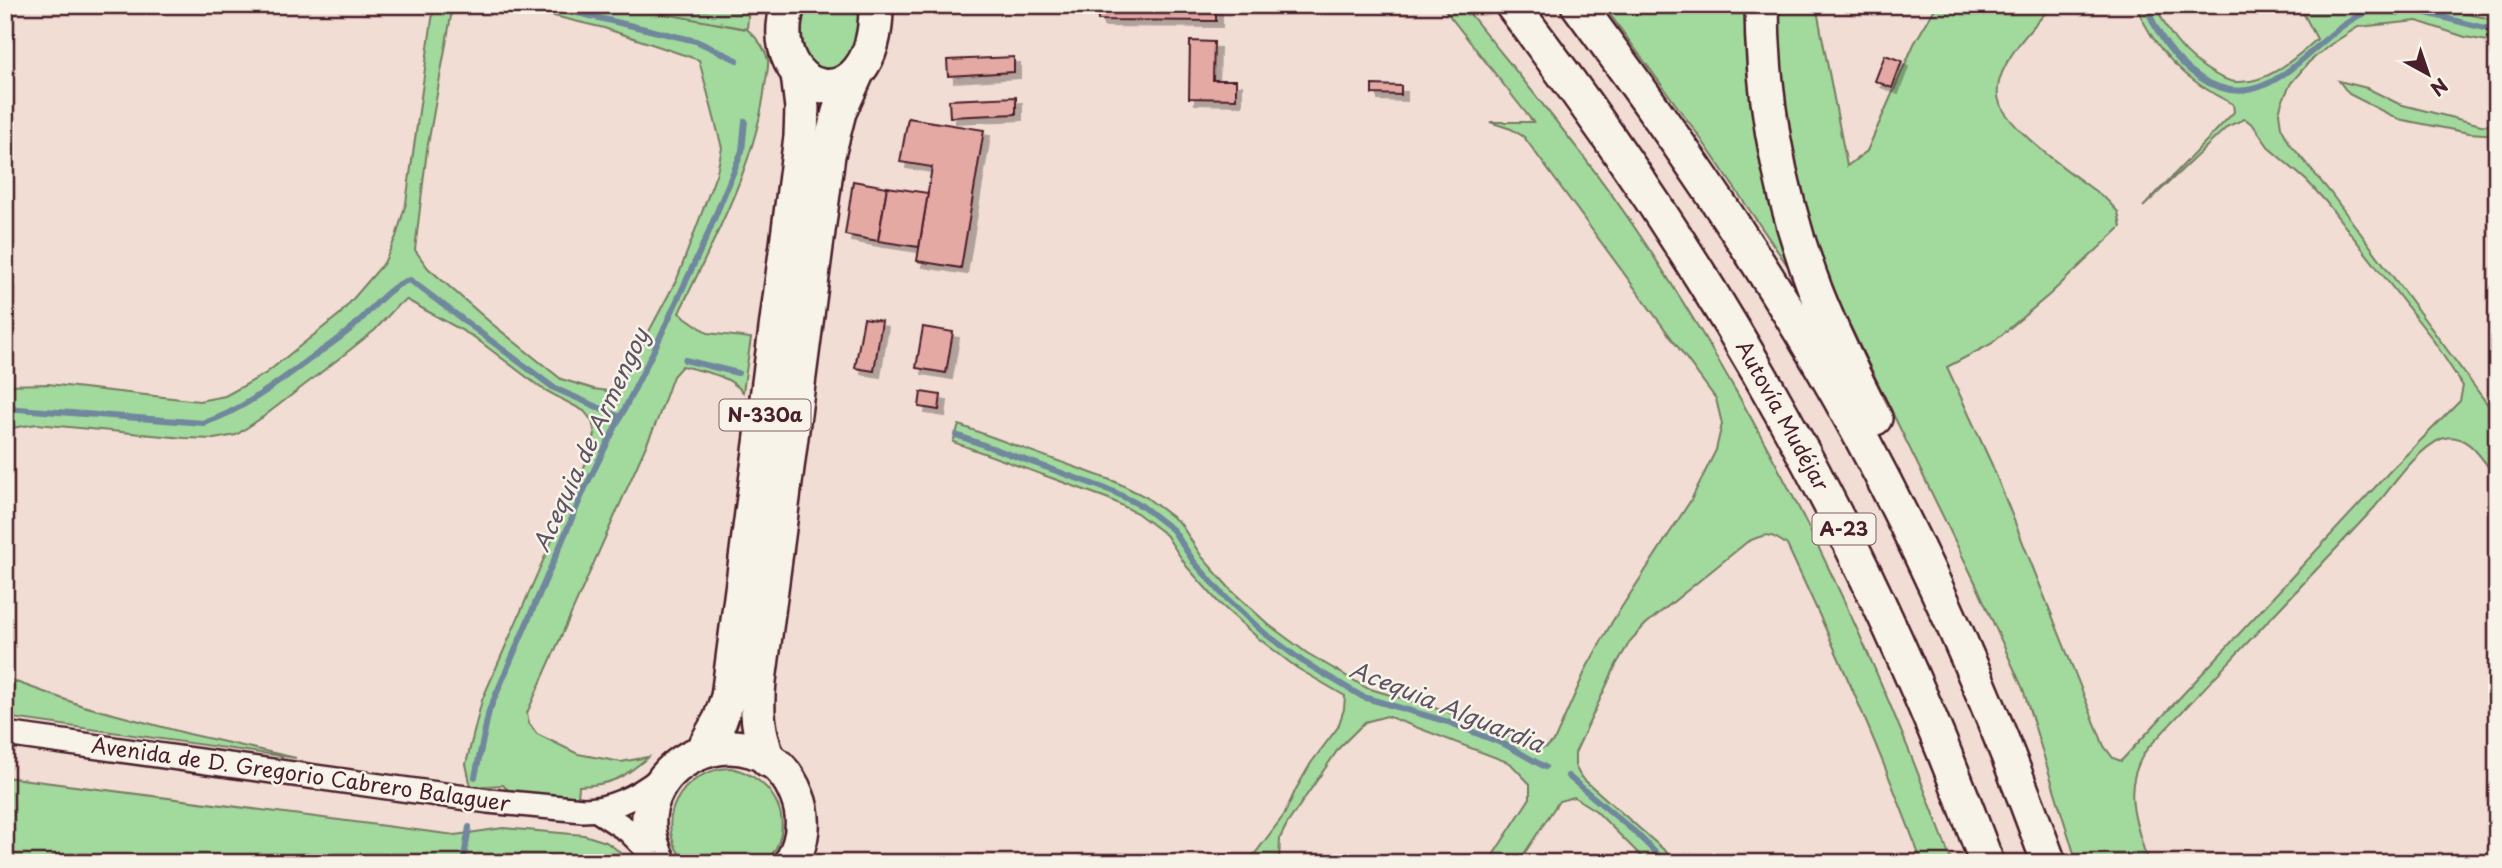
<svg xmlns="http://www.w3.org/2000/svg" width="2502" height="868" viewBox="0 0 2502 868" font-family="'Playpen Sans',sans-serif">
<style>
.green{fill:#a2d99c;stroke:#767c64;stroke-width:2}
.forest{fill:url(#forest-firs);stroke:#767c64;stroke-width:2}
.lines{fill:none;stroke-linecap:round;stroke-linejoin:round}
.stream{stroke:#6f879d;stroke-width:6}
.building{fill:#e4a9a3;stroke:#4a1f2b;stroke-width:2;filter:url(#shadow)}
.minor-casing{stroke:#4a1f2b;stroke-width:28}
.highway-casing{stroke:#4a1f2b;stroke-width:38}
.minor{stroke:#f7f3e8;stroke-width:23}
.highway{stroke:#f7f3e8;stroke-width:33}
.labels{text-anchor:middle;stroke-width:5;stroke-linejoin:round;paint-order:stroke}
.shield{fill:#f7f3e8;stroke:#7e5f64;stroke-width:2}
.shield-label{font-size:19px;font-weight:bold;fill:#4a1f2b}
.street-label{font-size:21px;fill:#4a1f2b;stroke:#f7f3e8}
.water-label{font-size:23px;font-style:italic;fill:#5d5364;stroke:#f7f3e8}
</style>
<defs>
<pattern id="forest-firs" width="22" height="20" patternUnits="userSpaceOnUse" patternTransform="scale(1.75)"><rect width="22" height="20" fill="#a2d99c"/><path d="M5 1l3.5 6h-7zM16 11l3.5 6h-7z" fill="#8dba87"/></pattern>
<filter id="shadow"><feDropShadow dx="6" dy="6" stdDeviation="0" flood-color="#0004"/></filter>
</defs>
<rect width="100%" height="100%" fill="#f1ddd3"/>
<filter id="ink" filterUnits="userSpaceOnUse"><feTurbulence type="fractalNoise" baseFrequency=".0143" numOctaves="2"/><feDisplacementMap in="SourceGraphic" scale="14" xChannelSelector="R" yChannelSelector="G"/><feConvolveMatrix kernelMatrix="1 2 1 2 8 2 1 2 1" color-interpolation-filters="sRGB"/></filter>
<g filter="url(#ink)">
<!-- green -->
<g class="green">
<path d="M434,5H453L427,150L415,250L428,268L491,323L561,379L594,389L608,391L617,386L631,365L677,279L717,172L722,148L699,60L604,28L508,5H620L747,29C756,37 765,47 768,60C769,67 766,79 765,86C756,164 712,243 679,313L708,333L751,338L743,392C727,374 705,372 682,366L673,376L657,421L527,713L529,723L537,734L578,754L621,762L648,757C624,778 611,785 579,786L578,798L517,793L508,790L503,785L471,787L466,764L482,700L591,451L595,434L592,421L584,411L541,388L474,337L407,300L398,305L375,330L341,357L263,417L236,435L214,439L184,438L37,424L5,429V385L48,384L199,401L225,396L265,374L340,314L384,263L396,237L406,203Z"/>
<path d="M806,5H860L855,47L840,67C801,77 797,33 806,5Z"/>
<path d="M1441,5H1463C1524,82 1589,158 1643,240C1771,433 1873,645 1952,863H1922C1882,754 1836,649 1787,545C1770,532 1766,533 1747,542L1646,624L1631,640L1616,665L1575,753V766L1581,777L1679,863H1648L1596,811L1574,797L1559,801L1518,863H1488L1530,798V784L1510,763L1387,716L1365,722L1339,748L1287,824L1280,838L1279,863H1248L1284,815L1296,789L1311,763L1338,727L1344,709L1345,696L1297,668L1258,638L1218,602L1187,567L1166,535L1137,513L1109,499L953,442L959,425L1116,482L1146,497L1180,523L1202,557L1231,590L1269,625L1307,653L1367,688L1451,713L1510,737L1532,749L1547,747L1555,739L1587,667L1612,622L1691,500L1716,450L1722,424L1716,399L1524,137L1511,129L1490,122H1533Z"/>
<path d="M1603,5H1749L1753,91L1765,179L1798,281L1699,136Z"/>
<path d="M1777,5H1816L1847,166L1867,151L1914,44L1937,5H2053C2034,25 1994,67 1998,96C2001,127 2082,180 2107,200L2118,212L2121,227L2049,295L1991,344L1947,367L1992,465L2104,746L2113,758L2121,761L2392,469L2460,401L2463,386L2431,337L2326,202L2307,181L2270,149L2253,125L2245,119L2228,126L2143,207L2234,112L2233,104C2189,83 2154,52 2136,5H2156C2165,29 2181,51 2202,66C2212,73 2224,81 2236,82C2268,84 2295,58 2317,39L2299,5H2433L2437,8L2497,20V42H2493L2465,37L2417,21L2358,27L2330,45L2309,62L2291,83L2282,102L2279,113L2281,127L2290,144L2330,192L2497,417V479C2484,462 2467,429 2441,439C2416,450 2392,487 2374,508C2299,589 2222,669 2147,749C2120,788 2136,821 2148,863H2077L2023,689L1976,584L1831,287C1810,224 1789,159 1783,92C1780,63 1779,34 1777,5Z"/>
<path d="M2339,81L2367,88L2399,104L2481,125L2497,126V135L2469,133L2398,119L2349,94Z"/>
<path d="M5,678L83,706L189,734L296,758L5,717Z"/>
<path d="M731,768C776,778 800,827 765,863H687C649,824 681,769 731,768Z"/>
<path d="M5,777L455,835L503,828L584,835L606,842L620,852L629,863H5Z"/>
</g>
<!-- forest -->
<path class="forest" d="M666,5H749L747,29L665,14Z"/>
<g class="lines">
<!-- stream -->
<g class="stream">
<path d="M544,5L696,41L737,60"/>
<path d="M2146,5C2156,33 2174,60 2199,77C2271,126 2312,30 2372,10C2403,0 2462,26 2497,30"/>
<path d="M685,360L738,373"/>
<path d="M5,408L204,423C243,410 277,383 310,359C324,349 339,339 353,327C368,314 390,284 410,280L554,388L620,417"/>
<path d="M956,435L1112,491L1142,506L1173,530L1194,562L1224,596L1263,632L1302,661L1363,697L1448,722L1506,745L1545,767"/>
<path d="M1568,776L1636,833L1666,863"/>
<path d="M475,777L489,711L585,488L655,348L707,236L742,151L745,121"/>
<path d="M463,863L469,827"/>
</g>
</g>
<!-- building -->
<g class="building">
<path d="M1098,5H1216V21L1098,20Z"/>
<path d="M1190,41L1214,42L1213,80H1236V99L1189,98Z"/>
<path d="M1885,55L1902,61L1892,88L1875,81Z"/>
<path d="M1014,57V72L948,76L947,60Z"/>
<path d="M1372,85L1401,86V95L1372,94Z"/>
<path d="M1016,97V114L950,117L949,100Z"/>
<path d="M908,118L984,130L961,268L917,261L932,167L900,162Z"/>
<path d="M853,181L887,187L878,241L845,235Z"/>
<path d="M887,187L928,193L919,247L878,241Z"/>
<path d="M864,318L882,321L874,371L855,368Z"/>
<path d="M923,327L953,332L946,373L916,368Z"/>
<path d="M921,392L941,395L939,410L919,407Z"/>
</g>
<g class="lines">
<!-- minor casing -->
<g class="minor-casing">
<g id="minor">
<path d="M5,734L488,801L583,810C612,810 638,796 661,778"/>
<path d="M597,810L629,831L654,856"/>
</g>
</g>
<!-- highway casing -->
<g class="highway-casing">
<g id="highway">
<path d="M788,5C761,98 877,128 876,5"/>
<path d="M1512,5C1716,270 1872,549 1987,863"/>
<path d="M1578,5C1664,121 1747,239 1820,364C1913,523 1986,690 2049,863"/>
<path d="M1762,5C1762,104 1781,200 1816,292C1833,335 1854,377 1875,418"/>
<path d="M703,750L720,720L728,697L801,137L802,108L798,74"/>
<path d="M768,760C758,730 756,712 759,681L828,155L839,112L856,75"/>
<path d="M660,863C607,765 759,696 797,796C806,818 803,842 791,863"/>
</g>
</g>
<!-- minor -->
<use href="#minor" class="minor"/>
<!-- highway -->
<use href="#highway" class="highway"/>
</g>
</g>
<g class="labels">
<!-- shield labels -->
<g class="shield">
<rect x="719.5" y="399.5" width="91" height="31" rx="5"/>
<rect x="1812.5" y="513.5" width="63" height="31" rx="5"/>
</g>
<g class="shield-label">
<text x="765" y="422">N-330a</text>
<text x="1844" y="536">A-23</text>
</g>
<!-- street labels -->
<g class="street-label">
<text transform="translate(1782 416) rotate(61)" y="7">Autovía Mudéjar</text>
<text transform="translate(301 775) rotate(8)" y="7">Avenida de D. Gregorio Cabrero Balaguer</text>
</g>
<!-- water labels -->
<g class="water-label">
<text transform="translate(591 440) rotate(-65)" y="8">Acequia de Armengoy</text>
<text transform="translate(1447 707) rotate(22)" y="8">Acequia Alguardia</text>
</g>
</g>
<!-- margin -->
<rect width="2502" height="868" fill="none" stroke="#f7f3e8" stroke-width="28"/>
<rect x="14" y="14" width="2474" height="840" fill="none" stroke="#4a1f2b" stroke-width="2.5" filter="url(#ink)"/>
<!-- north arrow -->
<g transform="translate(2428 74) rotate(140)" stroke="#f7f3e8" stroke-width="5" paint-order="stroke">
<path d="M0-5L12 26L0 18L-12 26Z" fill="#4a1f2b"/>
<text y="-10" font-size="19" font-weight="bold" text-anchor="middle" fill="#4a1f2b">N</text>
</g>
</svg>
